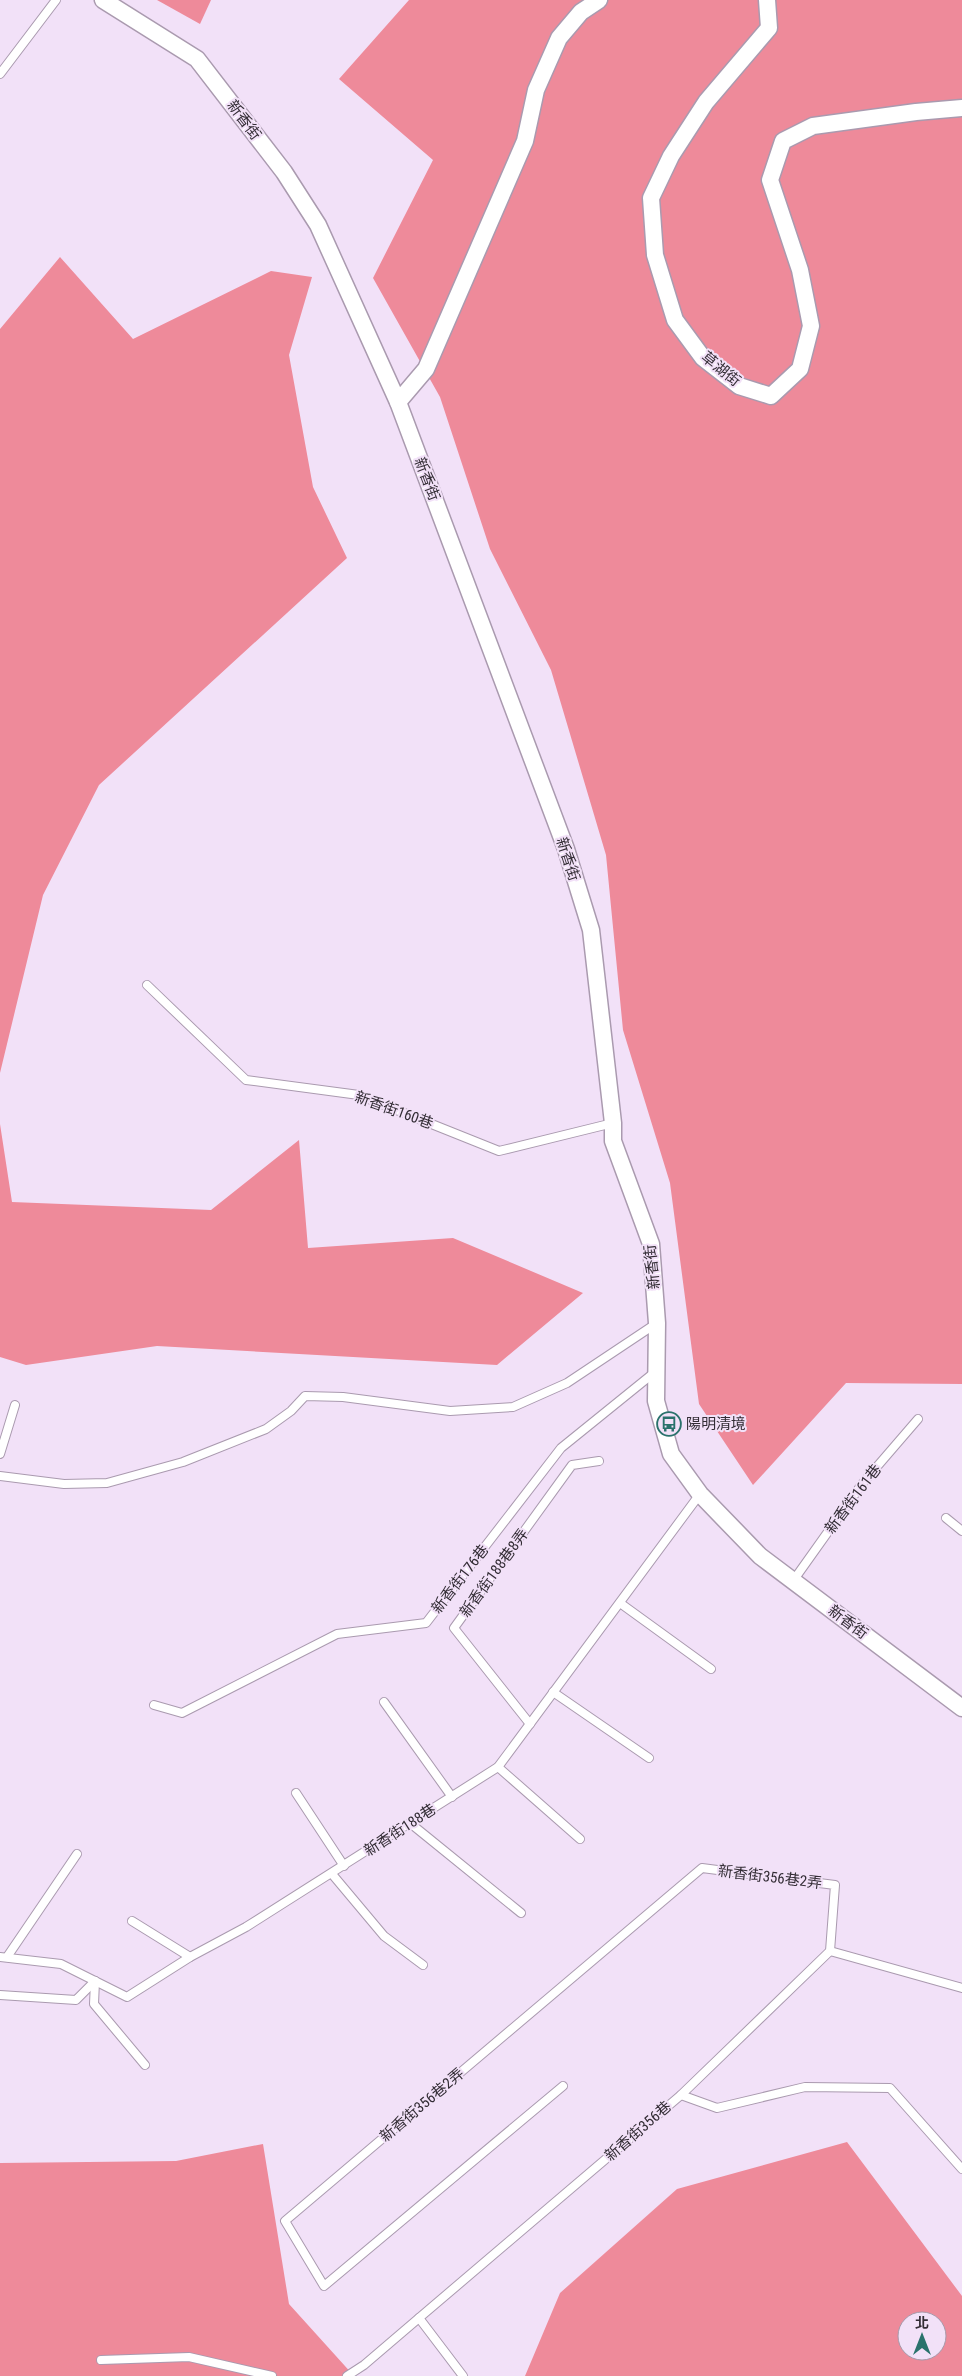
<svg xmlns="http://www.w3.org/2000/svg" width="962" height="2376" viewBox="0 0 962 2376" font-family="'Roboto Condensed','Noto Sans TC',sans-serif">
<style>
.forest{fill:#ee8a9a;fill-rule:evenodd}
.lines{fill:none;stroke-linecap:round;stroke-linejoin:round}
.service-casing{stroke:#aa9aaf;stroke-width:10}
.minor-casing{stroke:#aa9aaf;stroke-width:19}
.service{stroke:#fff;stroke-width:8}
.minor{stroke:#fff;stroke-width:16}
.labels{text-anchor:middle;stroke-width:4;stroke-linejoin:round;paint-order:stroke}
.street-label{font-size:15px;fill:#332d35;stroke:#f2e1f8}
.poi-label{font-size:15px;fill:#332d35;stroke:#f2e1f8;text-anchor:start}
</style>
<rect width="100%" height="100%" fill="#f2e1f8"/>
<!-- forest -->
<g class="forest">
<path d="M157,0H211L200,24Z"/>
<path d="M409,0H962V1384L846,1383L753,1485L699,1404L670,1183L623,1030L606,855L551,670L490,549L440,397L373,278L433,160L339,79Z"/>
<path d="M60,257L133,339L271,271L312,277L289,355L313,487L347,558L99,785L43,895L0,1073V329Z"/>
<path d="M0,1124L12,1202L211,1210L299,1140L308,1248L453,1238L583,1293L497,1365L157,1346L26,1365L0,1357Z"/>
<path d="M847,2142L962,2296V2376H525L560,2293L677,2189ZM907,2321H937V2351H907Z"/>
<path d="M263,2144L289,2304L354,2376H0V2163L176,2161Z"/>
</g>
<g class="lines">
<!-- service casing -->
<g class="service-casing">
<g id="service">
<path d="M0,74L56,0"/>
<path d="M147,985L246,1080L359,1095L499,1151L613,1123"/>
<path d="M0,1454L15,1405"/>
<path d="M0,1476L64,1484L107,1483L183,1462L266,1429L291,1411L305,1396L343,1397L450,1411L513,1407L567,1383L657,1323"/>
<path d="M946,1518L962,1531"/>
<path d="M793,1581L862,1484L918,1419"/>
<path d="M620,1603L711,1669"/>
<path d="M553,1692L649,1758"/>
<path d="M384,1702L452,1797"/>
<path d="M154,1705L182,1713L337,1634L426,1623L561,1448L655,1372"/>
<path d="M530,1724L454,1628L572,1465L599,1461"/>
<path d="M498,1767L580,1839"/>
<path d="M296,1793L344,1866"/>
<path d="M410,1823L521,1913"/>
<path d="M332,1874L384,1936L423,1965"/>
<path d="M132,1921L190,1957"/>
<path d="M830,1951L962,1988"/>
<path d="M0,1957L61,1964L127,1997L190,1957L246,1927L498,1767L700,1494"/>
<path d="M7,1957L77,1854"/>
<path d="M95,1981L94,2004L145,2065"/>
<path d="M0,1995L76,2000L95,1981"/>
<path d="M563,2086L324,2286L285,2221L702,1868L835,1885L830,1951L681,2095"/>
<path d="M101,2360L189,2357L272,2376"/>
<path d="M347,2376L364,2365L419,2318"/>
<path d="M463,2376L419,2318L681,2095L717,2108L805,2087L890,2088L962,2169"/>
</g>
</g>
<!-- minor casing -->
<g class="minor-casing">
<g id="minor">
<path d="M103,0L197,59L284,172L318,225L398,402L566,849L591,930L613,1123V1141L651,1244L657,1323L656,1401L671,1454L700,1494L760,1556L962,1708"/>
<path d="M767,0L769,28L706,102L671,156L651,198L655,255L675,320L703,358L739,386L771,396L800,369L811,326L800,270L770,180L783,141L813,126L916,112L962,108"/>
<path d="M398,402L426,369L525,141L536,90L559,38L581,12L599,0"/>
</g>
</g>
<!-- service -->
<use href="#service" class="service"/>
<!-- minor -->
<use href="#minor" class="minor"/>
</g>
<!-- icons -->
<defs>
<g id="bus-ring" transform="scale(1.25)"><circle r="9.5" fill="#f2e1f8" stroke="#2a726c" stroke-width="1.5"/><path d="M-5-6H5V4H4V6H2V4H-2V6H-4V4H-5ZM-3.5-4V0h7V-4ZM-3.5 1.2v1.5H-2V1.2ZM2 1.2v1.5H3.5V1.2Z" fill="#2a726c"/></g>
</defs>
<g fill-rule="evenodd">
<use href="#bus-ring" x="669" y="1424"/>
</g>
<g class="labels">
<!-- street labels -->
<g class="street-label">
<text transform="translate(244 120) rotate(53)" y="5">新香街</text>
<text transform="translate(721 369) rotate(39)" y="5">草湖街</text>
<text transform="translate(427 479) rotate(69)" y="5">新香街</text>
<text transform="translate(568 859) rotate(72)" y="5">新香街</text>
<text transform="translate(394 1110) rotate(20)" y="5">新香街160巷</text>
<text transform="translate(652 1267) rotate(-96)" y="5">新香街</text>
<text transform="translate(853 1499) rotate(-53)" y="5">新香街161巷</text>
<text transform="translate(494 1573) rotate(-54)" y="5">新香街188巷8弄</text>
<text transform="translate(460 1579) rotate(-52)" y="5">新香街176巷</text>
<text transform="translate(848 1622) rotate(37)" y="5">新香街</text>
<text transform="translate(400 1830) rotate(-33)" y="5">新香街188巷</text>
<text transform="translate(770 1877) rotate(7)" y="5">新香街356巷2弄</text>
<text transform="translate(422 2105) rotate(-40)" y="5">新香街356巷2弄</text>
<text transform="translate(638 2131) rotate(-41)" y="5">新香街356巷</text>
</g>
<!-- poi labels -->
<g class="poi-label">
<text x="686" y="1429">陽明清境</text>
</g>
</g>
<!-- north arrow -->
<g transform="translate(922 2336)"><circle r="24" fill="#f2e1f8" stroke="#a699aa"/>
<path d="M0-4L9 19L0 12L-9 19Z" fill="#2a726c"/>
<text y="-8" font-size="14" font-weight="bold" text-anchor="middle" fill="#332d35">北</text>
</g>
</svg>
